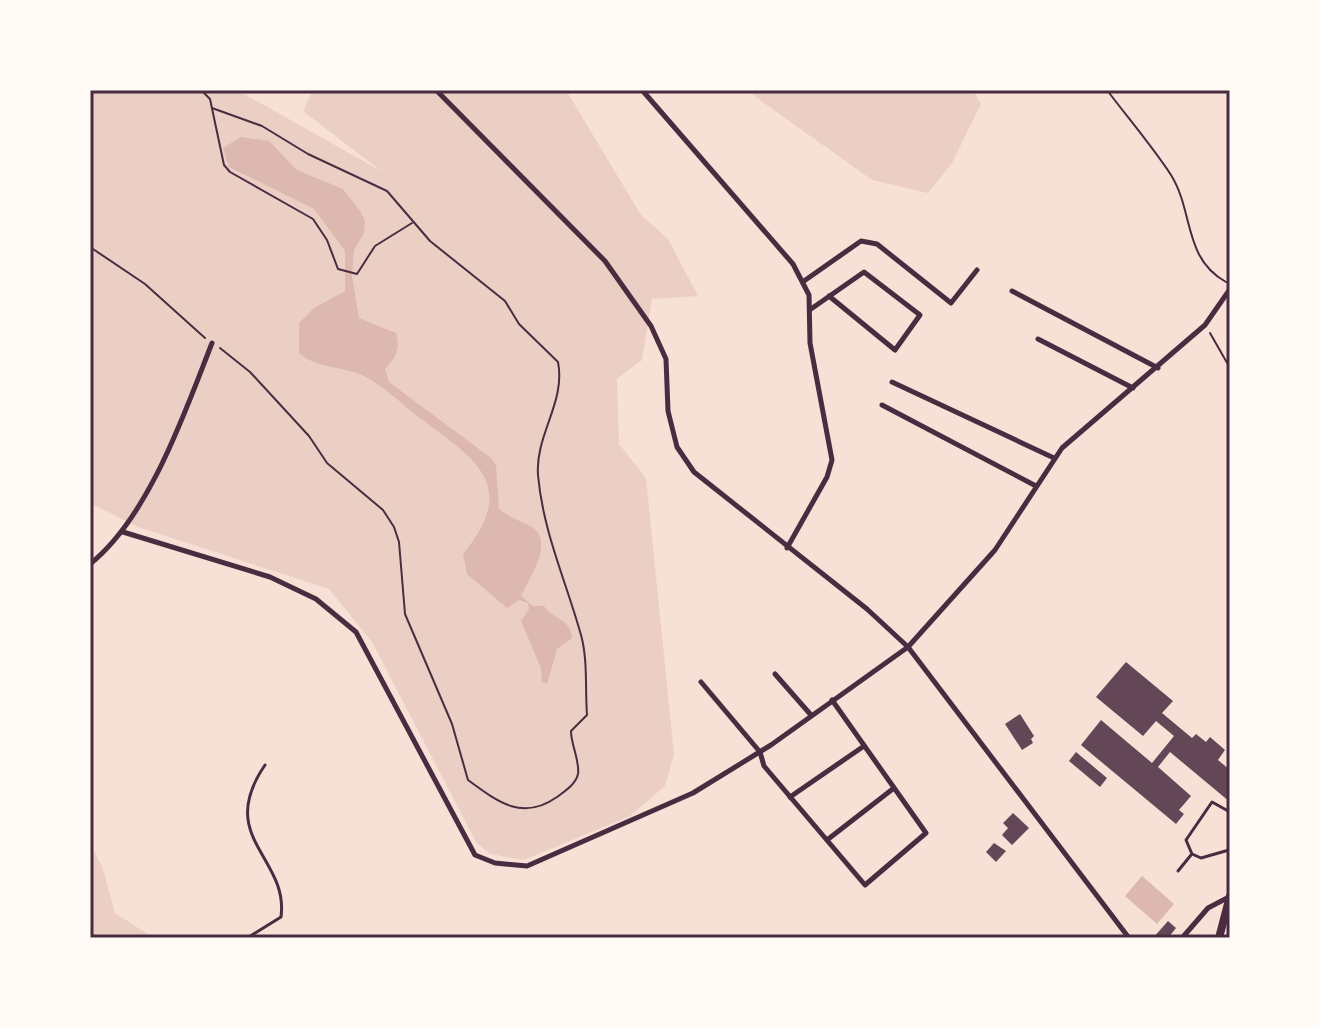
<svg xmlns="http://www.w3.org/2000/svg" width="1320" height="1028" viewBox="0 0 1320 1028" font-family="Commissioner,sans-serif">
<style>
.green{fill:#ebcfc5}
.water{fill:#dcb8b0}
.building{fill:#644757}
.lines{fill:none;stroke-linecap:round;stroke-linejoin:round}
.path{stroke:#4a2c40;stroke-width:2}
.service{stroke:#4a2c40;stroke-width:3}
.minor{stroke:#4a2c40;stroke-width:5}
.primary{stroke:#4a2c40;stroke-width:8}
.neatline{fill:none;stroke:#4a2c40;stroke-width:3}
</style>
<rect width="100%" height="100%" fill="#f7e1d7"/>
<!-- green -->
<g class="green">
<path d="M90,90H237L381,171L303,111L313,90H566L641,215L668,239L698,296L652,299L642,360L617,379L619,444L646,478L674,754L665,786L630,816L524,860L490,854L476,842L372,642L329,589L138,527L90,503Z"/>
<path d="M746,90H973L981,104L952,163L928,193L872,180Z"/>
<path d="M90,843L103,869L115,913L154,938H90Z"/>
</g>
<!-- water -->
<g class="water">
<path d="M241,137L269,141L297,170L343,189L360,211L365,221L364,233L354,250L352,276L359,318L396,333C401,349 396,357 385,369L389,382L491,458L496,465L499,509C510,518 520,520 532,527C555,542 529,578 521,596L533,606H544C554,621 571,618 572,638L557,649L547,684L542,682L541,668L521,621L529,609L528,603L519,600L507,608L467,574L463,554C519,486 477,460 421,419C403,405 383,385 362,375C341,366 315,368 299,353V323L314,308L345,291V251L314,209L229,167L223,148Z"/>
<path d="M1142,876L1174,904L1157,924L1125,896Z"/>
</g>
<!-- building -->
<g class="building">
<path d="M1126,662L1173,701L1162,713L1192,738L1196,734L1206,742L1210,737L1225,750L1218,760L1230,770V802L1170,752L1158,767L1191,796L1179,810L1184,814L1176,824L1081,745L1101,720L1152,763L1174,736L1156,721L1143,736L1096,697Z"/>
<path d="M1020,714L1034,736L1031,739L1033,743L1022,750L1005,724Z"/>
<path d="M1076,752L1107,778L1100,787L1069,761Z"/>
<path d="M1013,813L1029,828L1012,845L1002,835L1008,828L1003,823Z"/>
<path d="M994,843L1006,851L996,862L986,852Z"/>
<path d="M1168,921L1176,928L1168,938H1153Z"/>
</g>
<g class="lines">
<!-- path -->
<g class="path">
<path d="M201,90L210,99L224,165L230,172L313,219L327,240L338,269L357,274L375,246L412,223"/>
<path d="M1107,90C1128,118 1152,146 1171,175C1194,212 1183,258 1226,282"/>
<path d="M212,108L262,126L308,154L387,191L430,241L505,301L519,324L558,362C566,402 535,435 538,475C543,532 566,581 581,635C588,660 585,690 587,715L571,731C571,745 580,761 578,774C576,784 565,791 557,797C523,821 499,803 468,780L452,724L405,614L399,542L394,527L383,510L327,463L309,436L250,372L220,348"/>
<path d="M90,247L145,284L205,338"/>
<path d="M1210,333L1230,368"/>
</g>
<!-- service -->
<g class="service">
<path d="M1229,850L1201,858L1192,854L1186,840L1212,802L1230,812"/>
<path d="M1229,850L1230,841"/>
<path d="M1178,871L1191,855"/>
<path d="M247,938L281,917C289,857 215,838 265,765"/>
</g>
<!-- minor -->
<g class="minor">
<path d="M436,90L605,261L651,326L666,359L668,411L677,447L694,472L867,609L908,647L1129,938"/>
<path d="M642,90L793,264L809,295L810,343L832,460L827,477L787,548"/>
<path d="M804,281L861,241L877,244L951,303L977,270"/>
<path d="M1012,291L1158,368"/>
<path d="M811,309L864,272L920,315L895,350L829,296"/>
<path d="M1038,339L1133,388"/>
<path d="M892,382L1054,458"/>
<path d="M882,405L1036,486"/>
<path d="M123,532L270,577L316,599L356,632L475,855L495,863L527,866L693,793L771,745L908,647L995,550L1062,448L1205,325L1230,289"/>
<path d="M90,564C149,517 185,412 212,343"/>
<path d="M775,674L811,715"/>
<path d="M701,682L760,752L764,766L865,885L926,833L832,700"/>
<path d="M790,797L864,746"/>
<path d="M827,840L894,788"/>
<path d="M1182,938L1208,908L1229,897"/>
</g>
<!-- primary -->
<path class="primary" d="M1219,938L1230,896"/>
</g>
<!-- border -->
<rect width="1320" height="1028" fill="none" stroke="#fffaf5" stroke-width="184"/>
<rect x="92" y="92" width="1136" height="844" class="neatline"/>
</svg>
